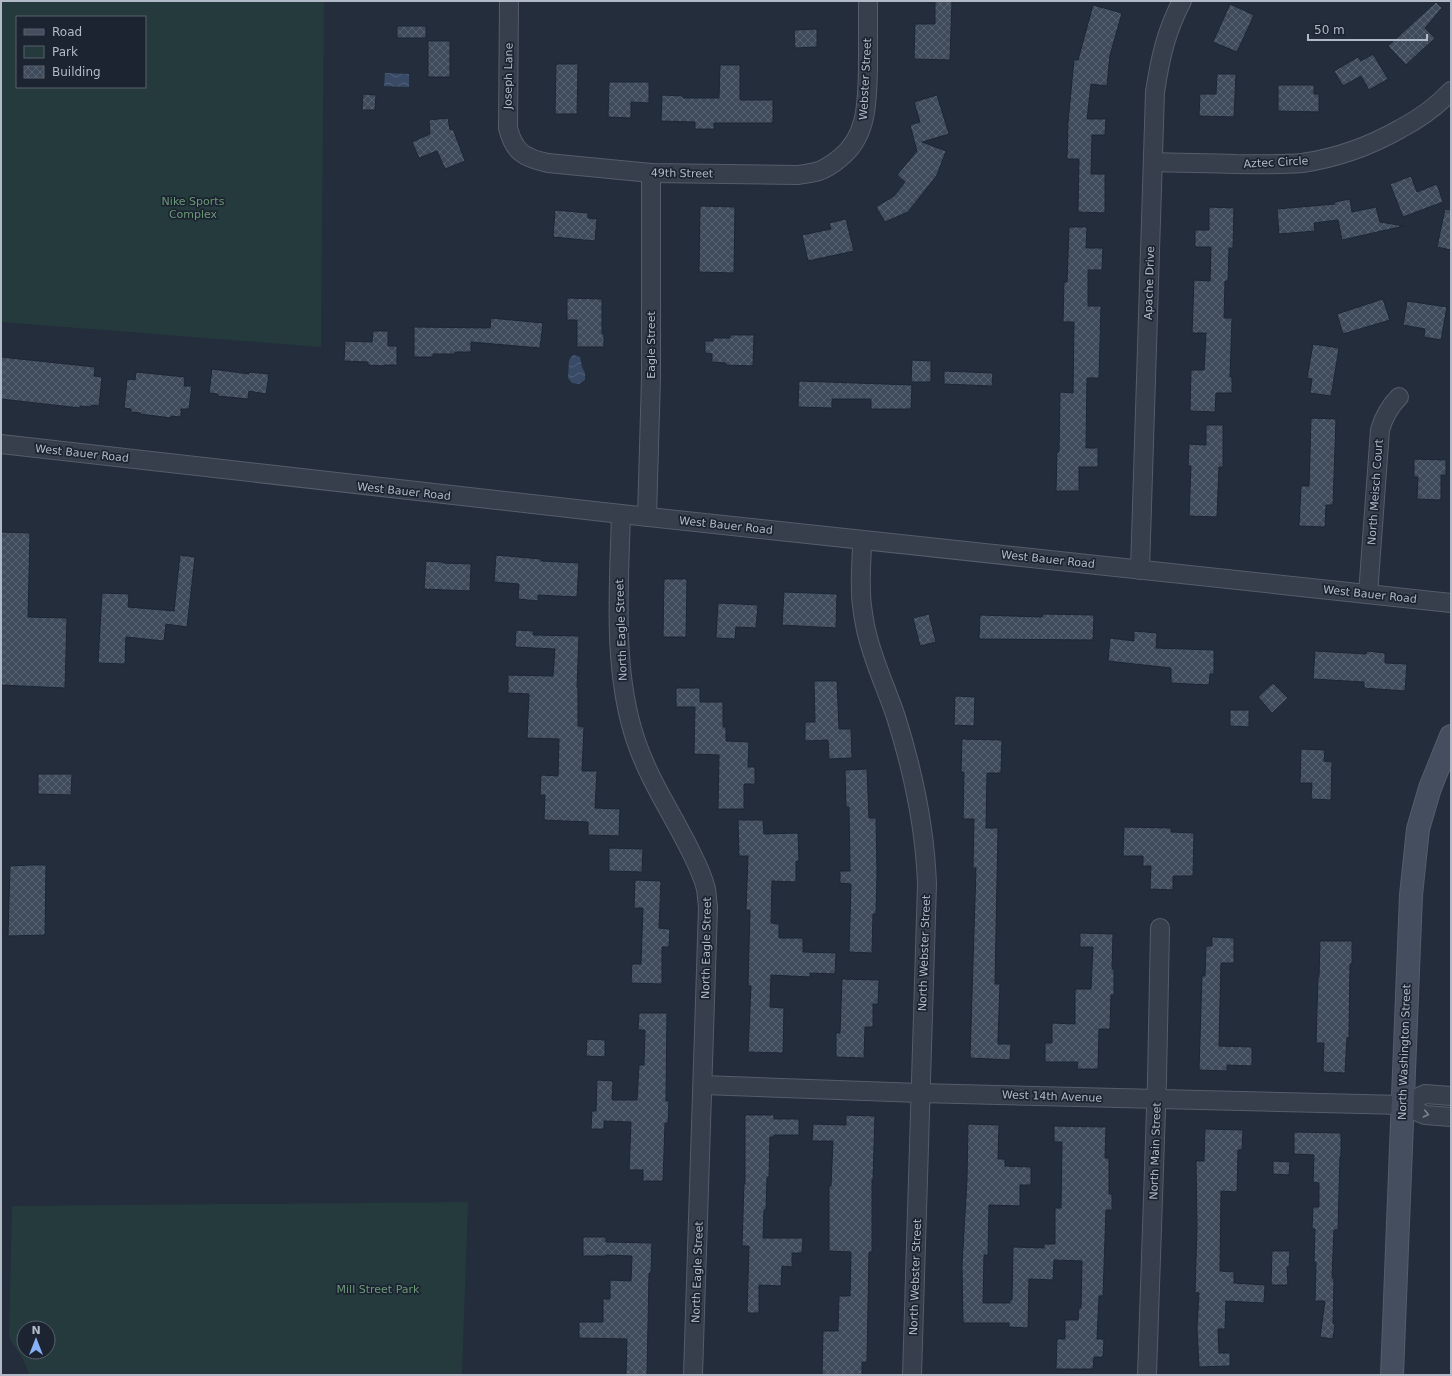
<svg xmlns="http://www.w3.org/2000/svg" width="1452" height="1376" viewBox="0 0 1452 1376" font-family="'DejaVu Sans',sans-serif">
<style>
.park{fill:#253a3d;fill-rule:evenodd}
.water{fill:url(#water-waves)}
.building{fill:url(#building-cross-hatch);stroke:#1e2633}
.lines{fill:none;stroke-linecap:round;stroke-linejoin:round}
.minor-casing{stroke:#555d6a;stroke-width:20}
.secondary-casing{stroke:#555d6a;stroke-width:24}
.minor{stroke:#373f4c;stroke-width:18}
.secondary{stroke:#454e5f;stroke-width:22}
.oneway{stroke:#7b8390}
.labels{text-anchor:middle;stroke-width:3.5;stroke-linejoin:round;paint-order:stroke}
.street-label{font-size:11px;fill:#b2bac8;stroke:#1c2431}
.park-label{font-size:11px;fill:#699975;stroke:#1c2431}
</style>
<defs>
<pattern id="water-waves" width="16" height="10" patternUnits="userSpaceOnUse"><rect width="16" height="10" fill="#384a66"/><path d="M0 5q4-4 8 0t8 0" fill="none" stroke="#52627a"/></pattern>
<pattern id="building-cross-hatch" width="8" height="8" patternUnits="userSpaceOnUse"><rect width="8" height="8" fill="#3f4b5b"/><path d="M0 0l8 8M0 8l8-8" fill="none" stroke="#586371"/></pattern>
</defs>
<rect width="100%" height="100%" fill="#232d3c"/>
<!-- park -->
<g class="park">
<path d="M1,1H324L321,347L1,322ZM17,17H145V87H17Z"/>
<path d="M468,1202L462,1375H30L21,1356L11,1341L9,1335L12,1206ZM24,1328H48V1352H24Z"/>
</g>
<!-- water -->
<g class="water">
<path d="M385,73L409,74V87L384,86Z"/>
<path d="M574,355L580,357L582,367L585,373V380L579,384L572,383L568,378L569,360L572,356Z"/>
</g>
<!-- building -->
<g class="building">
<path d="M935,1H952L950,60L914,59L915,24H935Z"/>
<path d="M1436,2L1442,8L1425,28L1435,38L1406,65L1388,46Z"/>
<path d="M1230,4L1254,15L1237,52L1213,42Z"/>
<path d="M1093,5L1122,13L1110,55L1107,86L1091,84L1087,119H1106L1105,135H1092L1091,174H1105V213L1078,212L1079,159H1067L1068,122L1074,60H1078Z"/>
<rect x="397" y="26" width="29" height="12"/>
<path d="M817,29V47L795,48L794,30Z"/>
<rect x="428" y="41" width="22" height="36"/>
<path d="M1373,54L1388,79L1369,90L1361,76L1343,86L1334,71L1358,57L1361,61Z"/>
<path d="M556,64H578L577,114H555Z"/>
<path d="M720,65H740V100H773V123H714V129H695V122L661,121L662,95L683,96V98H719Z"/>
<path d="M1217,74H1236L1234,117L1199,116L1200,94H1216Z"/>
<path d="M609,82H649V103L631,102V118L608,117Z"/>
<path d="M1278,85H1314V94H1319V112L1278,111Z"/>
<path d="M363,94L376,95L375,110H362Z"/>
<path d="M937,95L949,134L922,142L946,151L937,175L908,212L885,222L876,207L894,196L905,182L897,175L917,151L910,125L920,122L914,102Z"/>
<path d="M448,118L450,130L453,129L465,161L445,169L437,151L419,158L412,142L430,134L429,120Z"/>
<path d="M1411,176L1417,192L1437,184L1443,202L1403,217L1390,184Z"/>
<path d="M1350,199L1352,212L1376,207L1380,222L1404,226L1342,240L1338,220L1314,223L1315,231L1279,234L1277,209L1335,204L1334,202Z"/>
<path d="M700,206L735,207L734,273L699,272Z"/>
<path d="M1209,207L1234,208L1233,248H1229L1228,281H1225L1224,318H1232L1230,377H1232V393H1216L1215,412L1190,411L1191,370H1204L1206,333H1192L1194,280L1210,281L1211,247H1195V230H1209Z"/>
<path d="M1445,209L1451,210V250L1437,247Z"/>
<path d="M555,210L588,213V218L597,219L595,241L553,237Z"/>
<path d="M846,219L854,251L808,261L802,235L831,229L829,223Z"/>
<path d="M1069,227H1087L1086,248H1103L1102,270H1088V306H1101L1099,378H1087L1086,448H1098V467H1079V491H1056L1057,452H1059L1060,392L1073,393L1074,322H1063L1064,282H1067Z"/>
<path d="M567,298L602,299V334H604V347H577V320H567Z"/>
<path d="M1383,299L1390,320L1343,334L1337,314Z"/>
<path d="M1407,301L1447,307L1441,340L1424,337L1425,329L1403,325Z"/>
<path d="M491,318L543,323L540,348L471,342V352H455V354H433V357H414V327L490,328Z"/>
<path d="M373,331H388V346H397V365H384V366L368,365V362L344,361L345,341L372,342Z"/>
<path d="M730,335H754L753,366L726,365V363L712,362V354L705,353V341H713V338H730Z"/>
<path d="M1313,344L1339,348L1331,396L1310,393L1312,379L1307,378Z"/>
<path d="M1,357L95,367L94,376L102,377L99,406L91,405V407L80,406V408L1,399Z"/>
<path d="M912,360L931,361V382H911Z"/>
<path d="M212,369L249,374V372L269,374L266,394L249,391L248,399L218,396V394L209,393Z"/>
<path d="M944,371L993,373L992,386L944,384Z"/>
<path d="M136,372L185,377L184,386H192L189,409H181V417L171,416V418L140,414L141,413L131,412V409L124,408L127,379L135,380Z"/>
<path d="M799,381L912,385L911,409H871V399H832V408L798,407Z"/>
<path d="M1311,418L1336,419L1333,505H1326L1325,527L1299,526L1301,486H1309Z"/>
<path d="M1206,425H1223V467H1219L1217,517L1189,516L1191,466H1188L1189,444L1206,445Z"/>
<path d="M1414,459L1446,460V475H1441V500L1417,499L1418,477H1414Z"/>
<path d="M1,532L30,533L28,617L67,618L65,688L1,685Z"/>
<path d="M180,555L195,557L187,627L166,624L164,641L126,637L125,664L98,663L102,593L129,594L128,607L174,611Z"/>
<path d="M496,555L541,559V561L579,563L577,597L538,595V601L518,599L519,584L494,582Z"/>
<path d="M426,561L443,562V563L471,564L470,591L424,589Z"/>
<path d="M664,579H687L686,637H663Z"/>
<path d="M784,592L837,594L836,628L782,625Z"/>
<path d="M718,603L758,605L756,628L736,627L735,639L716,638Z"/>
<path d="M929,614L936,642L920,646L913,618Z"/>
<path d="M1043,614L1094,615L1093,640L979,639L980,615L1042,617Z"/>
<path d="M516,630L534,631L533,635L579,636L577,688H578V726L584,727L582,771H597L595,808L620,809L619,836L588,835V822L544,820L545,795H540L541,775L558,776L559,739L527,738L529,694L508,693V675L553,676L555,649L515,647Z"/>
<path d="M1134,631L1157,633L1156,648L1214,650V674H1210L1209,685L1171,683V668L1108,661L1110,638L1134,641Z"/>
<path d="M1315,651L1366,654L1367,651L1385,653V663L1407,664L1405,691L1364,688V682L1313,679Z"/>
<path d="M814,681H837L839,729H851L852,758L829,759L828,740L805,741V722H815Z"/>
<path d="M1273,683L1288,698L1272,713L1258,697Z"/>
<path d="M676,688H700V702H723V727H726V741L749,742L748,767H755V784H744V809H718L719,755L694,754L695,707H676Z"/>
<path d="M955,696L975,697L974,726L954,725Z"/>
<path d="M1230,710H1249V727L1230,726Z"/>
<path d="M962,739L1002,740L1001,773H987L986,828H998L995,984H1000L998,1040V1044H1011L1010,1060L970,1058L976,868H973L974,819H963L964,772H961Z"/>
<path d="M1301,749L1325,750L1324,761L1332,762L1331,800L1311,799L1312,783H1300Z"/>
<path d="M867,769L869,818H876L877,872L876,914H873L872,953L849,952L851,884L840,883V871H850L849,807H846L845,770Z"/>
<path d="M38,774H72L71,795L38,794Z"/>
<path d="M738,820H763L764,834L798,833L799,861H796V882L772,881L771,923L779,924V938H803V952L836,953L835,974L810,973V977L771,975L770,1007L784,1008L783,1053L748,1052L751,986H748L750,910H746L748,856H739Z"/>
<path d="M1124,827L1171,828V832L1194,833L1193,876H1173V890L1150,889L1151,866H1143V856H1123Z"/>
<path d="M609,848L643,849L642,872L609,871Z"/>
<path d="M31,865H46L45,935L8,936L10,866Z"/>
<path d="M635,880L661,881L659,928L670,929L669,947H662V984L631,983L632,964H641L643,908H634Z"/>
<path d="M1080,933L1113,934L1112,969H1114V995H1111L1110,1029H1099L1098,1069H1077L1078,1062H1045V1043H1052V1023L1075,1024V989H1091L1093,947H1080Z"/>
<path d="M1212,937L1234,938V963H1221L1219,1046L1252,1047V1066L1227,1065V1071L1199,1070L1202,976H1205L1206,946H1212Z"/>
<path d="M1320,941H1352V964H1350L1349,1038L1347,1037L1345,1073L1323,1072L1324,1043H1316L1318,977H1319Z"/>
<path d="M842,979L879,980L878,1004H873V1027H865L864,1058L836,1057V1033H840Z"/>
<path d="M639,1013H667L666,1101H669L668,1123H665L663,1181H643V1170H629L631,1122L604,1121V1129H591L592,1111H596L597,1080L613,1081L612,1100H637L639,1065H644L645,1030H638Z"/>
<path d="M587,1039L605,1040V1057L586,1056Z"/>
<path d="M745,1115H774V1119H799V1135H774V1137H770L769,1177H767L766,1210H764L763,1238H803L802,1253H792V1267L782,1266L781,1286L759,1285V1313H747L749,1246H742L744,1184H745Z"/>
<path d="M846,1115L875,1116L873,1180H872V1252H869L867,1362H862V1375H822L823,1331H838L839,1296H850L851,1252L829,1251V1186H831L833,1141H812L813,1124L846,1125Z"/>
<path d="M968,1124L999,1125L998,1159H1005V1166L1031,1167V1185H1020V1206L989,1205L988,1255H984L983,1303H1010V1300H1012L1013,1247L1044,1248V1244H1055V1208H1061L1062,1142H1054V1126L1106,1127L1105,1158H1109V1194H1112V1210H1106L1103,1296H1099L1097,1339H1104L1103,1357H1094L1093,1369H1056L1057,1339H1065V1320H1078L1079,1308H1081L1082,1261L1054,1260L1053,1280L1029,1279L1028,1328L1009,1327V1323H963L962,1265L967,1180Z"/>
<path d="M1205,1129L1243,1130L1242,1150H1238L1237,1192L1221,1191L1220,1271L1234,1272V1283L1265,1285L1264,1303L1226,1301L1225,1329H1218L1219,1353H1230V1366L1199,1367L1197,1328L1199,1293L1195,1292L1197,1227L1196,1161H1204Z"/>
<path d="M1294,1132L1341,1133V1156H1340L1338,1230H1334L1332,1278H1334L1333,1324H1335L1333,1339L1320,1337L1325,1301H1315L1316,1262H1314L1315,1229H1312L1313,1207H1319V1183L1313,1182L1314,1155L1294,1154Z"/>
<path d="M1273,1161L1290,1162L1289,1175L1273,1174Z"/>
<path d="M583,1237H606V1242L652,1243L651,1273H649L647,1375H626L627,1339L579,1338V1322H603V1299H610V1280L631,1281L632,1256L606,1255V1256H583Z"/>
<path d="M1272,1251H1290L1289,1267H1287L1288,1285H1271Z"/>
</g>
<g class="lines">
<!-- minor casing -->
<g class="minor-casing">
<g id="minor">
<path d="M509,1L508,128C514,152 524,158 548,163L651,173L798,175C805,174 813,173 819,171C827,168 834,163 840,158C868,136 867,101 868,68C868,46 868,23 868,1"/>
<path d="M1153,162C1180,163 1208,163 1235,164C1258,164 1280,165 1302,163C1337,158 1370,146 1400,129C1419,119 1436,107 1451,91"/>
<path d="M1,444L621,514L1451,603"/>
<path d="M621,514C619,587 612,671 636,741C649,780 673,815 691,852C697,864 703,876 706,889C707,895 707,901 708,907L693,1375"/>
<path d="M647,517L651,377V173"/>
<path d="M862,540C862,557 860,575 861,592C861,603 863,614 865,625C871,657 886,687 896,717C913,771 925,828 927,884L912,1375"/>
<path d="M1140,570L1155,92C1160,59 1166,31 1182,1"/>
<path d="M1368,594L1380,430C1384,416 1389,407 1399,397"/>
<path d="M703,1085L920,1093L1402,1105L1425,1115L1451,1117"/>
<path d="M1402,1105L1425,1094L1451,1096"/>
<path d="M1147,1375L1157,1080L1160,928"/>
</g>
</g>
<!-- secondary casing -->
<g class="secondary-casing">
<path id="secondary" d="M1392,1375L1411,895L1418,829L1430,788L1451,736"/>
</g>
<!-- minor -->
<use href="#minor" class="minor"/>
<!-- secondary -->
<use href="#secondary" class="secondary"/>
</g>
<!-- one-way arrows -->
<defs><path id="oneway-chevron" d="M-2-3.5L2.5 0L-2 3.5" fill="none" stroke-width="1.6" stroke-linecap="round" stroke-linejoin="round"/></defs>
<use class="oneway" href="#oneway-chevron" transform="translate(1426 1114) rotate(13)"/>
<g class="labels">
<!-- street labels -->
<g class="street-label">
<text transform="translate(508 76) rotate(-89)" y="4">Joseph Lane</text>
<text transform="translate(865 79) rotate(-87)" y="4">Webster Street</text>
<text transform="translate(1276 162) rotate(-3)" y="4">Aztec Circle</text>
<text transform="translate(682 173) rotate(1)" y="4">49th Street</text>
<text transform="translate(1149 283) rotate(-88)" y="4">Apache Drive</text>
<text transform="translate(651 345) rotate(-90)" y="4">Eagle Street</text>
<text transform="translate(82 453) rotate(6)" y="4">West Bauer Road</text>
<text transform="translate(404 491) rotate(6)" y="4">West Bauer Road</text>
<text transform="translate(1375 492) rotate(-86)" y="4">North Meisch Court</text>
<text transform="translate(726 525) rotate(6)" y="4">West Bauer Road</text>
<text transform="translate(1048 559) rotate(6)" y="4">West Bauer Road</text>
<text transform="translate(1370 594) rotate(6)" y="4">West Bauer Road</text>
<text transform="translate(621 630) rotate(-92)" y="4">North Eagle Street</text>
<text transform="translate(706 948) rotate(-89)" y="4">North Eagle Street</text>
<text transform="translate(924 953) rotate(-88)" y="4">North Webster Street</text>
<text transform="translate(1404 1052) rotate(-88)" y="4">North Washington Street</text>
<text transform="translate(1052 1096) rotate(2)" y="4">West 14th Avenue</text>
<text transform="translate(1155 1151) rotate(-88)" y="4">North Main Street</text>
<text transform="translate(697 1272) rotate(-88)" y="4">North Eagle Street</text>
<text transform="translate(915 1277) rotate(-88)" y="4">North Webster Street</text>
</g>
<!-- park labels -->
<g class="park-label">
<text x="193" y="205">Nike Sports<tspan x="193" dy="13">Complex</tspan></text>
<text x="378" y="1293">Mill Street Park</text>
</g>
</g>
<!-- border -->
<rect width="1452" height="1376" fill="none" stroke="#b2bac8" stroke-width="4"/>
<!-- legend -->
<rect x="16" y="16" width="130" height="72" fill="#1c2431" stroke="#58606d"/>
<rect x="24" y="29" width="20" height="6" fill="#454e5f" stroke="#58606d"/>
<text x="52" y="36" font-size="12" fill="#b2bac8">Road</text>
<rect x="24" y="46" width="20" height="12" fill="#253a3d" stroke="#58606d"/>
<text x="52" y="56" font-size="12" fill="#b2bac8">Park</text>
<rect x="24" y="66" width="20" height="12" fill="url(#building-cross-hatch)" stroke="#58606d"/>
<text x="52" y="76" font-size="12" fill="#b2bac8">Building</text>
<!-- north arrow -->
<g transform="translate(36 1340)"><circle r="19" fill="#1c2431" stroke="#58606d"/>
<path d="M0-3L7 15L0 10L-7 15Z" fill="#87b1f8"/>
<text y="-6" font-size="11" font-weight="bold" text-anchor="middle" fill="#b2bac8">N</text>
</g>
<!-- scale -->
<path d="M1308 34v6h119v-6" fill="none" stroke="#b2bac8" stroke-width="2"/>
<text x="1314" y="34" font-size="12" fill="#b2bac8" stroke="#1c2431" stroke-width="3" paint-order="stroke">50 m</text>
</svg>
